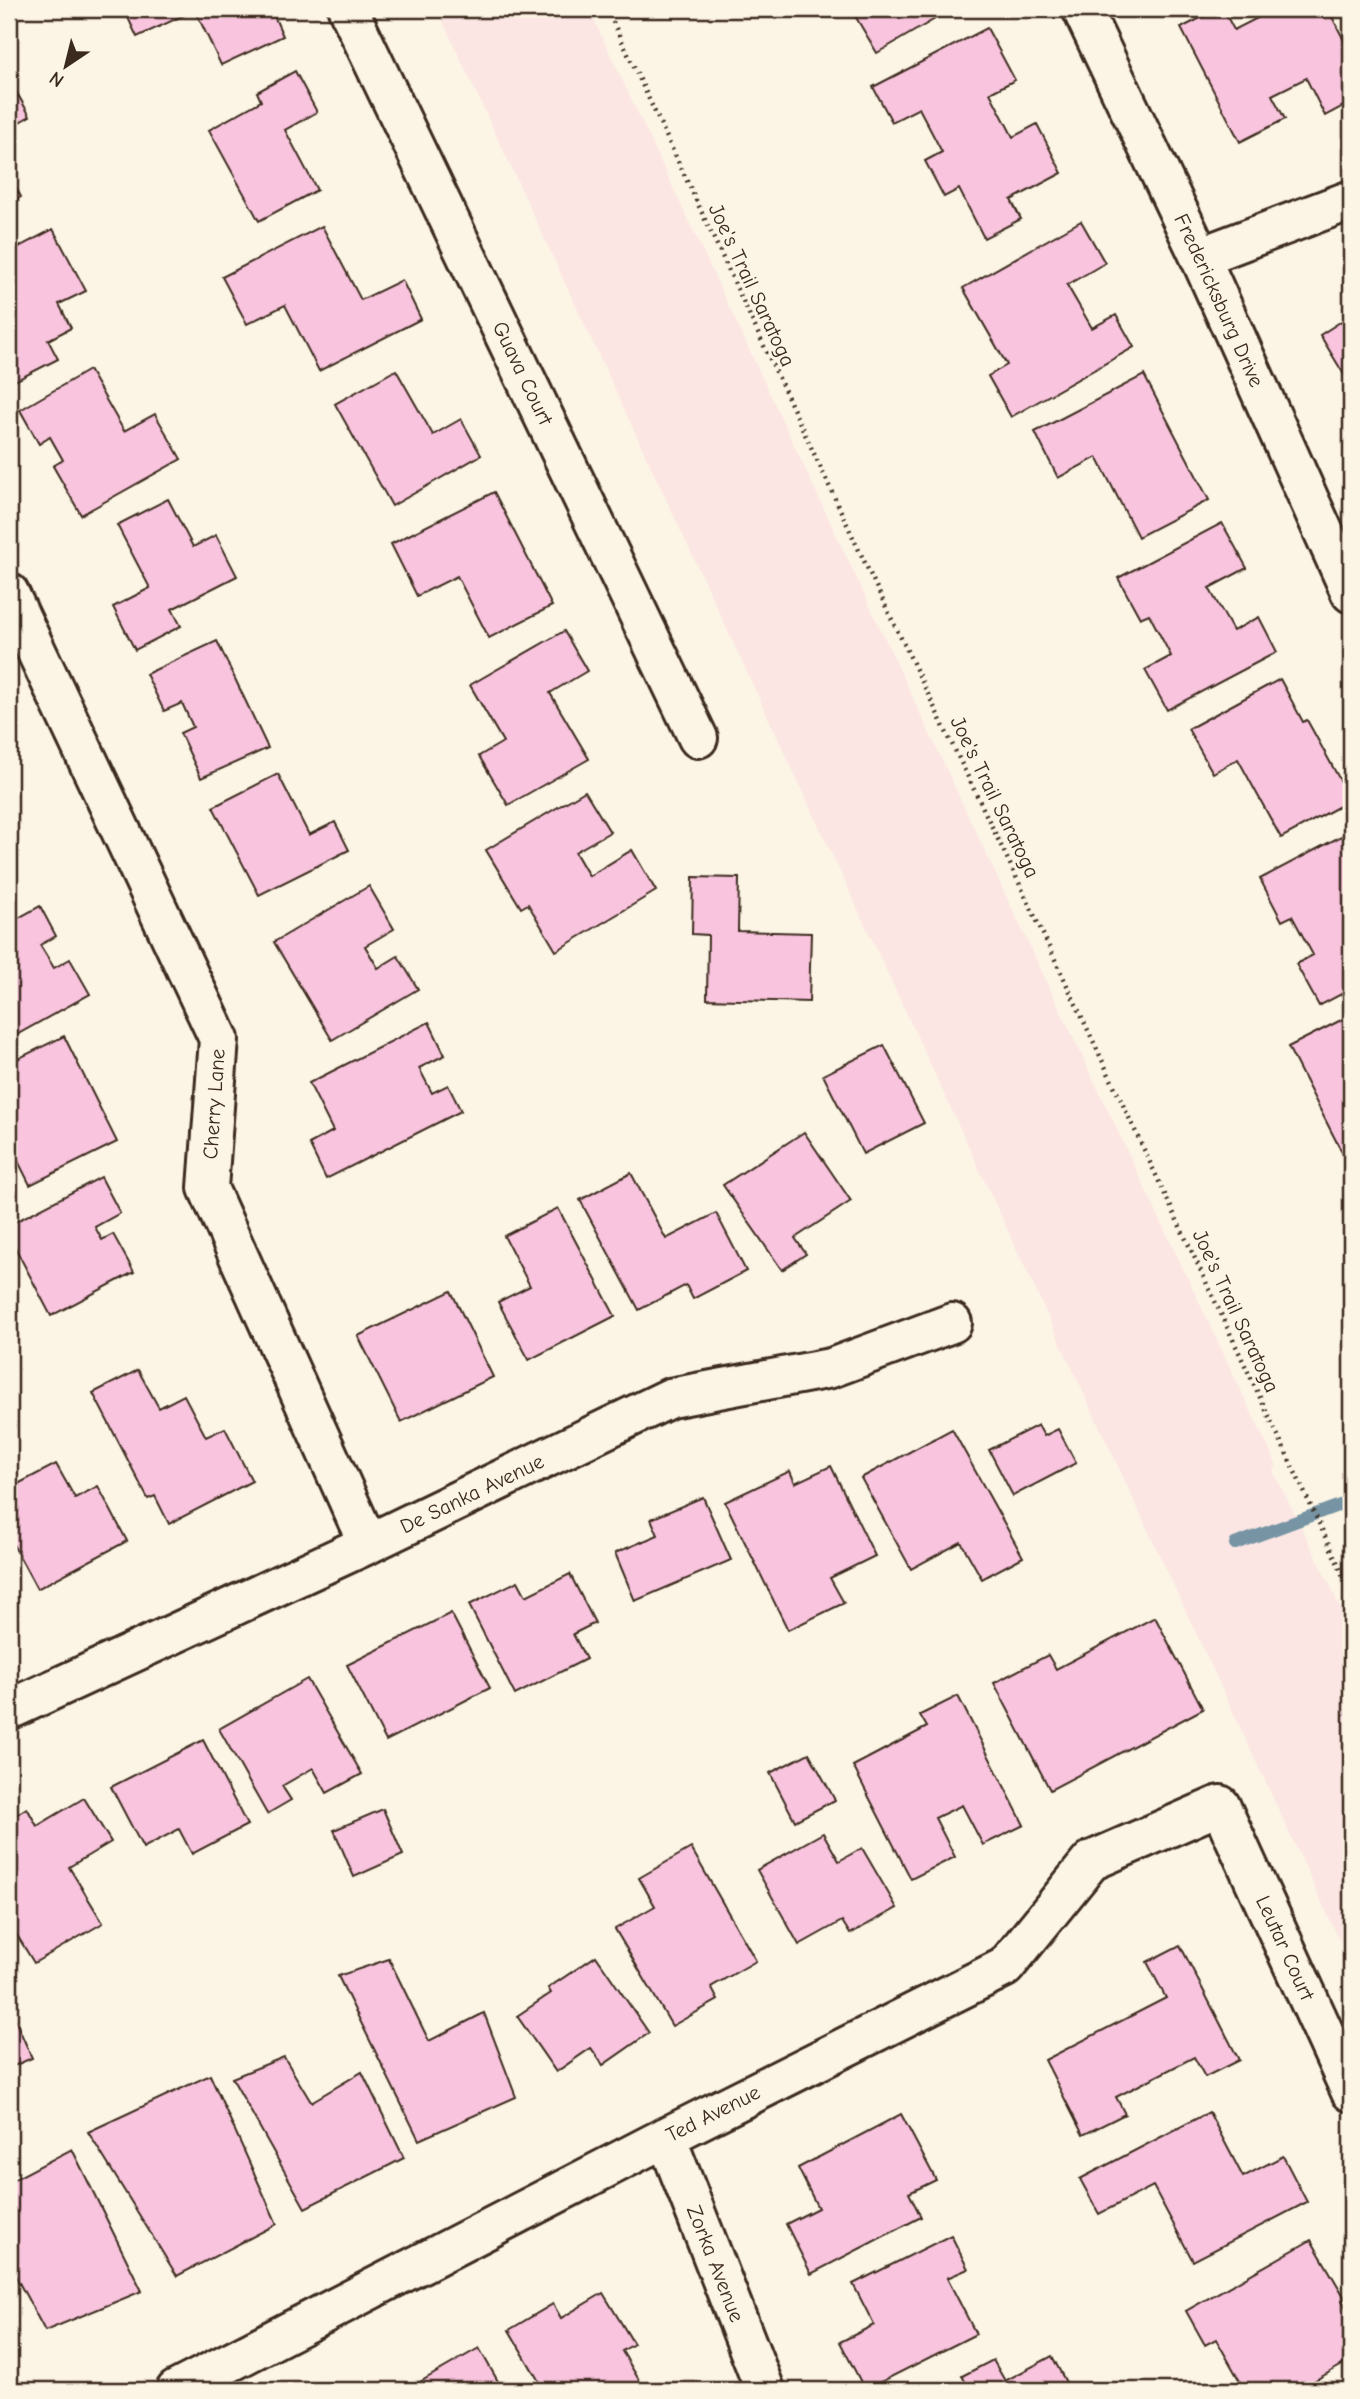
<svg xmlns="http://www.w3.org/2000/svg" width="1360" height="2399" viewBox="0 0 1360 2399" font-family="'Comic Neue',sans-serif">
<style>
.built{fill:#fbe6e3}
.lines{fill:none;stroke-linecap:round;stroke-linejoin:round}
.stream{stroke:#7694a4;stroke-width:12}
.building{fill:#f9c4de;stroke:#3b2a1e;stroke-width:2}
.minor-casing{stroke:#3b2a1e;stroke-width:44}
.path{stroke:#3b2a1e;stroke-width:4.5;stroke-dasharray:2 5;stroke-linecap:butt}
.minor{stroke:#fcf5e5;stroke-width:38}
.labels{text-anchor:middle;stroke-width:6;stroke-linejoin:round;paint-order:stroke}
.street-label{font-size:21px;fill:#3b2a1e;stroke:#fcf5e5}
</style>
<rect width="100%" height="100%" fill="#fcf5e5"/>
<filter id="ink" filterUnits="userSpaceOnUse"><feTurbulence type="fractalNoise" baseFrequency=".0143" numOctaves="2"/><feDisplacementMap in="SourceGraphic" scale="14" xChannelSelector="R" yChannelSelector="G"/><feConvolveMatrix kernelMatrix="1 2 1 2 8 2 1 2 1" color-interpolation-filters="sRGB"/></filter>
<g filter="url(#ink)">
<!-- built -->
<path class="built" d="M437,9H589L999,881L1277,1466L1273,1471L1329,1582L1351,1633V1965Z"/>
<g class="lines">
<!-- stream -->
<path class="stream" d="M1235,1544L1351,1501"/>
</g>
<!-- building -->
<g class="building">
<path d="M124,9H271L283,36L221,65L195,10L137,37Z"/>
<path d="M851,9H952L877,53Z"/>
<path d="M1218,9H1223L1234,30L1275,9H1328L1345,42L1351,38V102L1325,116L1306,78L1272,95L1285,119L1240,142L1181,28Z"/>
<path d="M987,28L1015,80L990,93L1013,137L1037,124L1062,173L1011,200L1021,219L984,238L959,189L944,197L925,161L942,152L919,108L892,122L873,87Z"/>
<path d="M295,71L317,112L285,130L317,190L259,221L209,130L261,101L257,92Z"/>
<path d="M9,79L30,116L9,128Z"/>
<path d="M9,175L21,197L9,204Z"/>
<path d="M1081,221L1105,263L1067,285L1092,328L1116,315L1134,347L1011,417L988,376L1007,365L963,288Z"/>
<path d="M322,226L361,300L402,280L421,319L319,371L285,305L247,324L222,277Z"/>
<path d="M53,229L86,291L59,304L71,328L48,340L58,359L15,381L9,370V252Z"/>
<path d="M1351,315V386L1320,335Z"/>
<path d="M89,370L124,431L155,414L181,459L81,515L53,466L63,460L50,437L39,444L20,410Z"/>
<path d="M396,370L433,435L461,419L481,455L392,506L335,404Z"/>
<path d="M1144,375L1209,500L1138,537L1097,457L1058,478L1035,432Z"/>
<path d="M494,492L552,606L489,638L457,576L417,596L391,544Z"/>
<path d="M168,499L193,547L216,535L237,576L172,609L181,626L135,650L113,607L150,588L117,525Z"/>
<path d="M1222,523L1247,568L1209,588L1233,631L1259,617L1277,652L1167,710L1145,670L1171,656L1149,614L1140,618L1118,578Z"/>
<path d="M564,631L587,671L550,693L589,759L508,805L479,756L503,742L470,685Z"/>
<path d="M217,641L268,748L201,778L180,733L193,727L182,703L164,711L146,674Z"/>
<path d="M1280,679L1303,722L1307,720L1351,800L1281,838L1238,759L1213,773L1188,729Z"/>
<path d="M278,774L309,835L335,822L349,850L259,895L213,807Z"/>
<path d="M585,791L610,832L575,852L589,876L632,850L656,891L556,951L528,904L521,908L486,850Z"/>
<path d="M1351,831V989L1319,1006L1296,964L1313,955L1292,916L1282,921L1260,879Z"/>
<path d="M693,877L739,878L738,931L811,933L809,1002L707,999L708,935L692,934Z"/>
<path d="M369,886L394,929L365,946L378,968L398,956L418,989L332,1040L274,942Z"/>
<path d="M40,906L56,936L40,945L54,968L70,959L90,994L9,1039V923Z"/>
<path d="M1351,1015V1170L1288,1047Z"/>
<path d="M429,1022L445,1055L419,1068L432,1093L448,1085L461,1111L326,1179L309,1144L333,1131L309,1083Z"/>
<path d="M64,1036L117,1142L30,1185L9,1143V1063Z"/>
<path d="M884,1045L924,1123L863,1154L823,1075Z"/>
<path d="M804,1132L851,1201L795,1238L806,1254L782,1270L723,1185Z"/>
<path d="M631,1173L666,1239L716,1213L746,1271L693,1299L686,1285L639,1310L580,1200Z"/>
<path d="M101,1177L120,1213L95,1227L102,1240L113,1234L134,1272L51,1316L9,1236V1225Z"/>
<path d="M558,1208L615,1316L529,1360L498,1302L530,1286L504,1236Z"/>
<path d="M451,1291L493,1377L401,1422L358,1336Z"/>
<path d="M138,1370L159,1408L184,1395L206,1437L225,1428L252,1481L169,1524L155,1496L148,1499L93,1393Z"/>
<path d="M1038,1425L1044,1436L1058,1429L1076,1463L1013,1496L989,1450Z"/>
<path d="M952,1429L1023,1557L982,1579L961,1542L911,1569L861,1478Z"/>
<path d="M56,1464L75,1498L98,1486L127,1541L37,1589L9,1537V1502L18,1497L12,1487Z"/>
<path d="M831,1466L875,1556L830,1578L844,1603L788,1630L725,1502L790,1471L795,1483Z"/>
<path d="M703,1497L731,1560L635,1601L615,1553L658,1535L651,1519Z"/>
<path d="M570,1574L595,1623L573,1634L586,1659L515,1695L469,1605L518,1581L526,1596Z"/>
<path d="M451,1613L490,1688L386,1741L347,1665Z"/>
<path d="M1155,1617L1203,1709L1050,1790L994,1683L1048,1655L1056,1669Z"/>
<path d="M307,1679L362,1774L327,1793L313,1768L282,1786L291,1800L267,1814L219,1729Z"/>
<path d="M958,1696L1024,1825L983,1845L962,1805L935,1818L955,1857L911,1879L853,1766L927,1727L920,1715Z"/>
<path d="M203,1740L247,1825L192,1854L179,1829L143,1848L111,1787Z"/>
<path d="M809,1753L835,1800L795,1821L770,1773Z"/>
<path d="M84,1798L111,1842L69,1867L103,1923L34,1963L9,1922V1819L27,1808L37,1826Z"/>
<path d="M383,1809L403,1855L354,1877L334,1830Z"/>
<path d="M823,1833L839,1861L862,1848L897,1908L850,1934L842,1921L799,1945L757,1870Z"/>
<path d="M691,1848L756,1961L711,1987L718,2000L672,2026L615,1929L655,1906L639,1878Z"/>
<path d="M1180,1945L1239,2060L1205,2077L1194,2057L1116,2097L1125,2114L1083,2135L1045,2060L1166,1998L1147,1962Z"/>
<path d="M596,1956L649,2033L603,2065L591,2048L556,2072L517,2016L551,1993L548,1988Z"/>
<path d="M389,1959L429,2041L484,2013L516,2097L419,2140L338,1976Z"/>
<path d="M9,2006L32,2058L9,2068Z"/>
<path d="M284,2057L311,2102L362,2072L404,2158L305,2208L232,2078Z"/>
<path d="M210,2075L277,2224L177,2276L88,2132Z"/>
<path d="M1209,2112L1243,2177L1283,2156L1307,2202L1193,2261L1153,2186L1099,2214L1080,2179Z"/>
<path d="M901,2114L936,2180L909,2193L921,2217L811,2274L786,2224L818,2208L798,2168Z"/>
<path d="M72,2149L142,2291L45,2331L9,2264V2182Z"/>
<path d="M951,2235L968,2269L947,2278L976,2334L865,2390L840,2342L874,2325L853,2284Z"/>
<path d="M1311,2240L1345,2298L1342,2300L1351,2317V2360L1298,2390H1245L1216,2339L1205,2345L1186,2311Z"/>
<path d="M603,2293L634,2344L622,2351L645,2390H544L509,2330L553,2304L561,2318Z"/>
<path d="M479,2348L503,2390H406Z"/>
<path d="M1052,2356L1070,2390H960L968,2386L962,2376L993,2360L1005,2381Z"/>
</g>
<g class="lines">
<!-- minor casing -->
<g class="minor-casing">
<g id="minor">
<path id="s1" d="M348,9L698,738"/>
<path id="s2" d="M1082,9L1200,257L1351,593"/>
<path d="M1200,257L1351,200"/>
<path d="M9,593L219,1039L208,1188L368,1544"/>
<path id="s3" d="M9,1710L368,1544L670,1398L831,1368L952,1323"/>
<path id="s4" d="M666,2137L765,2390"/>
<path id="s5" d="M176,2390L666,2137L1005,1967L1091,1861L1220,1805L1351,2092"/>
</g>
</g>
<!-- path -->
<path class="path" d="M607,9L872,578L1021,887L1339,1566L1351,1601"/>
<!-- minor -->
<use href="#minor" class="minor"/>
</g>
</g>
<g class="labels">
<!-- street labels -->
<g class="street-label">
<text transform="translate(752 285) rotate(65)" y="7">Joe's Trail Saratoga</text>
<text dy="7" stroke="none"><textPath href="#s2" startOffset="322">Fredericksburg Drive</textPath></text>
<text dy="7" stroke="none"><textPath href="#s1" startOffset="404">Guava Court</textPath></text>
<text transform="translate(995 797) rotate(64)" y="7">Joe's Trail Saratoga</text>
<text transform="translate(214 1104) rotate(-86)" y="7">Cherry Lane</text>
<text transform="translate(1236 1311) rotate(65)" y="7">Joe's Trail Saratoga</text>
<text dy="7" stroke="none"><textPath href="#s3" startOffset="511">De Sanka Avenue</textPath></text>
<text dy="7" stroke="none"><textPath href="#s5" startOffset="1365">Leutar Court</textPath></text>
<text dy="7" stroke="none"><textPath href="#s5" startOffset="604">Ted Avenue</textPath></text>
<text dy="7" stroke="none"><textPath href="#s4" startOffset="136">Zorka Avenue</textPath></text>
</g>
</g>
<!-- margin -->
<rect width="1360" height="2399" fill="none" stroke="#fcf5e5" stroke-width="35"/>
<rect x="18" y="18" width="1325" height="2364" fill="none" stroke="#3b2a1e" stroke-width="2.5" filter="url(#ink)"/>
<!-- north arrow -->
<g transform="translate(66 66) rotate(215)" stroke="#fcf5e5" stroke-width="5" paint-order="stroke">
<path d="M0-5L12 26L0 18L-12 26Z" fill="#3b2a1e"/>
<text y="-10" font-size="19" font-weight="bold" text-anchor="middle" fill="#3b2a1e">N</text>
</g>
</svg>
